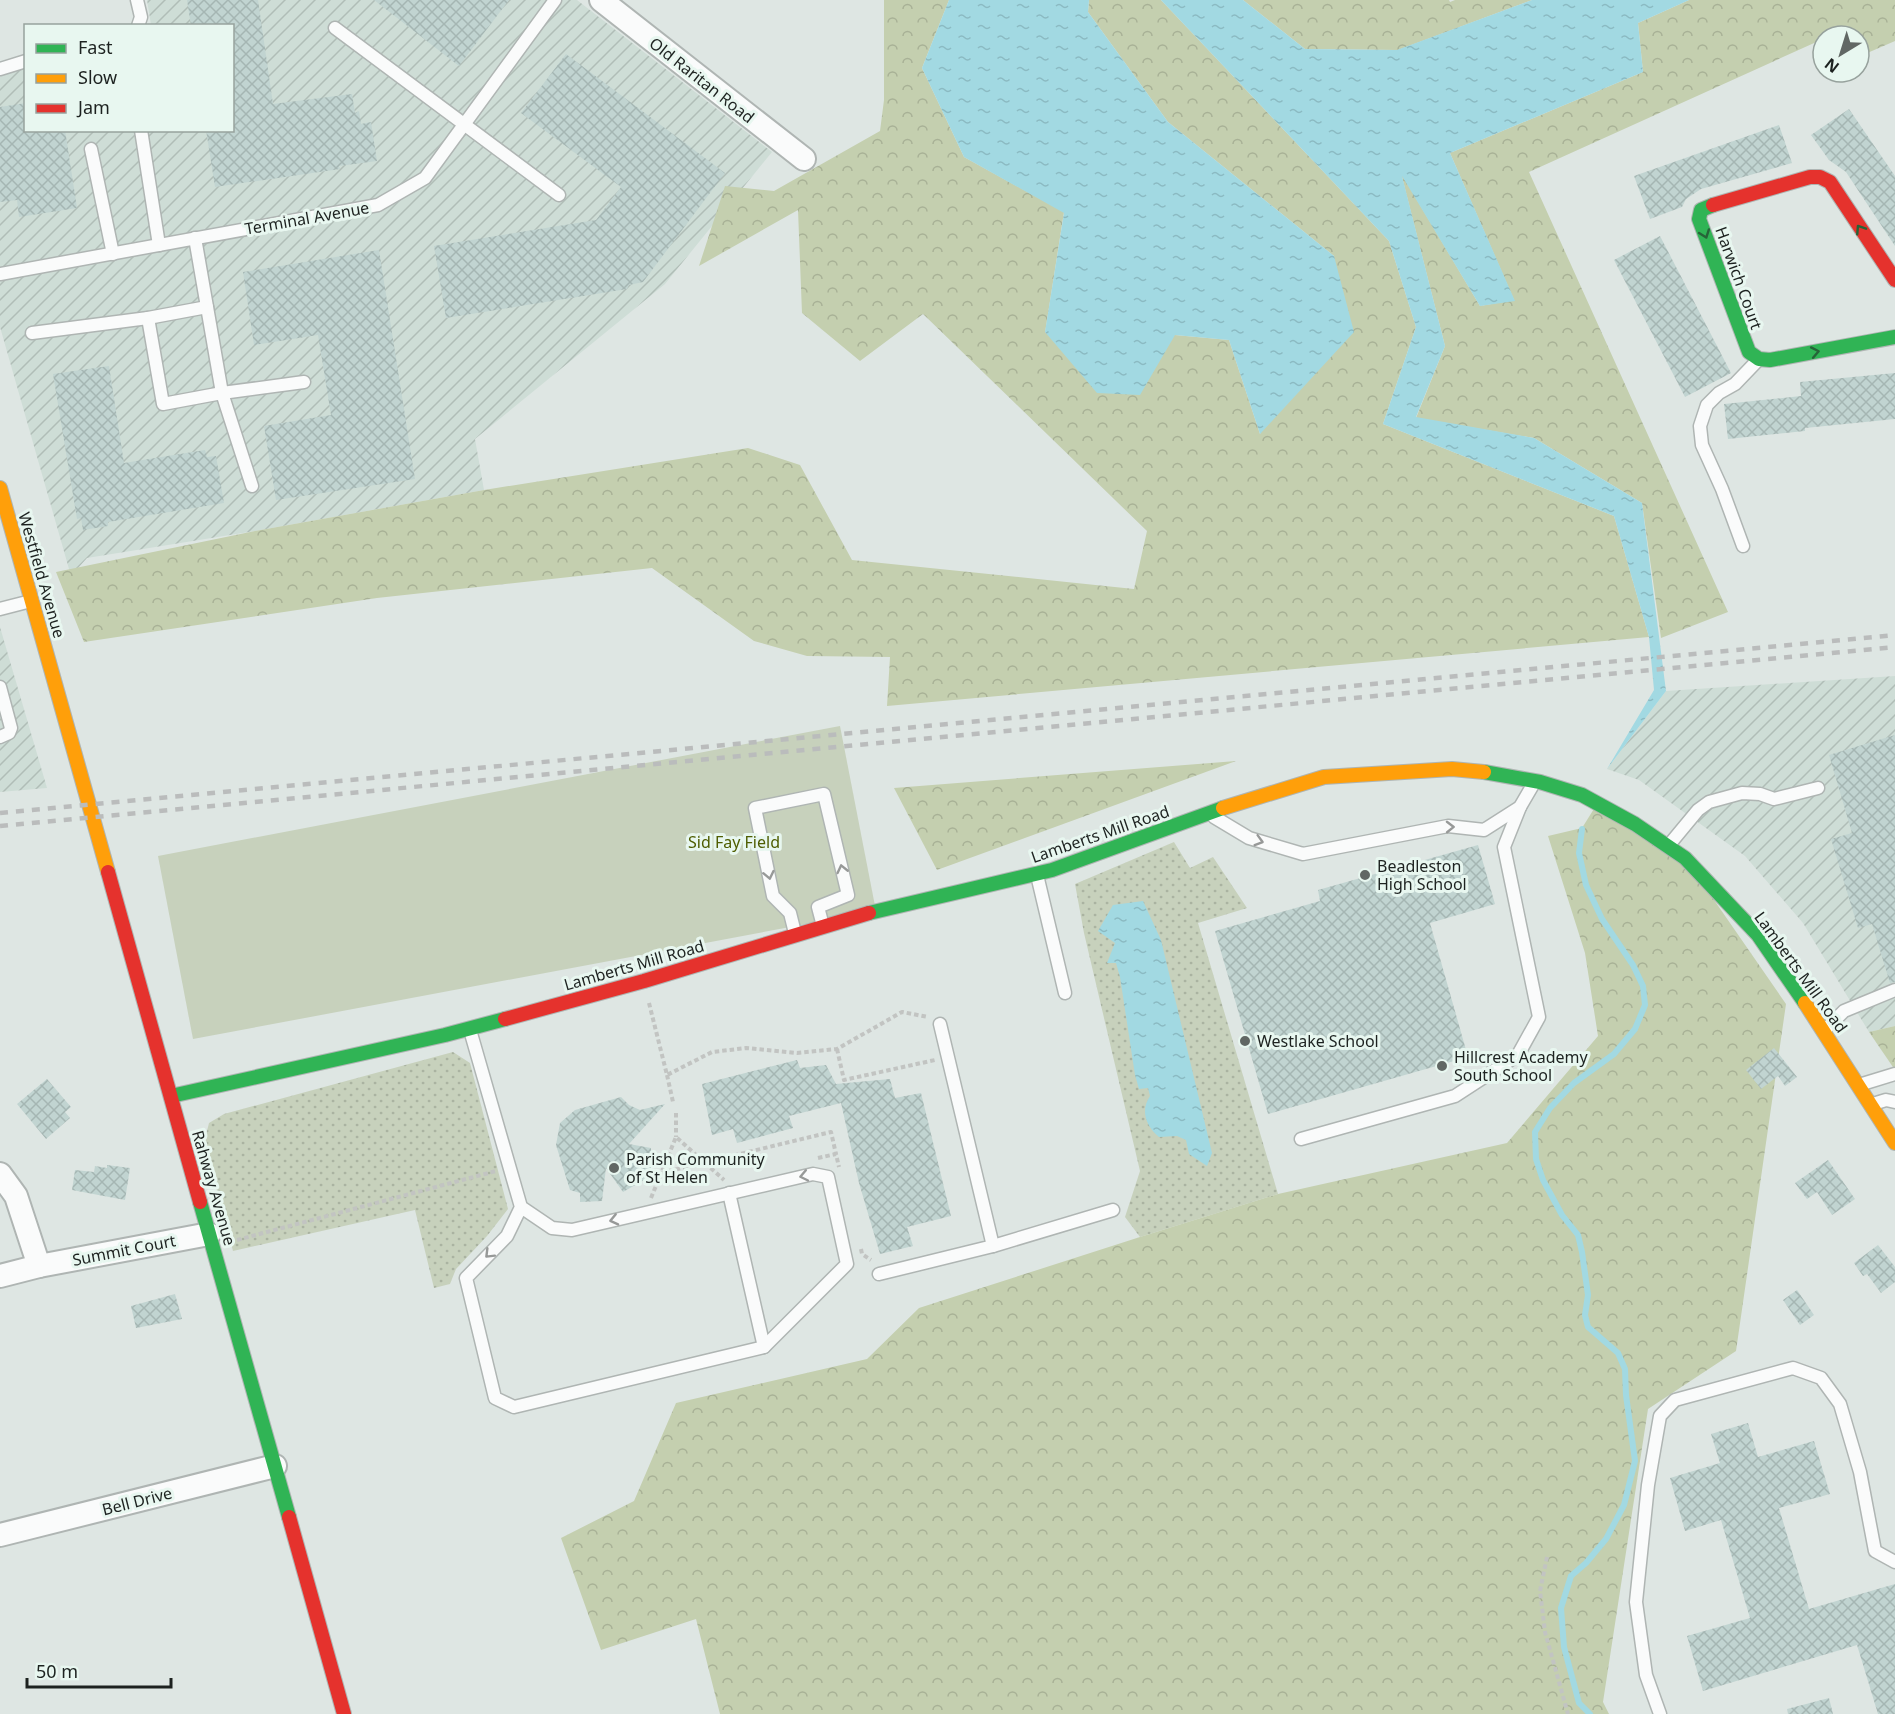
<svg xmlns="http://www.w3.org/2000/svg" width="1895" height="1714" viewBox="0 0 1895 1714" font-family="'Noto Sans',sans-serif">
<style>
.industrial{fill:url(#industrial-furrows)}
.grass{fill:url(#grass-dots)}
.forest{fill:url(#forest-crowns)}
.park{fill:#c7d1bc}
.water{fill:url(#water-ripples)}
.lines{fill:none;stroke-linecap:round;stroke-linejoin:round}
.stream{stroke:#a2d9e2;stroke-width:6}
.building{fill:url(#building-cross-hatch)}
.lane-casing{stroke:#afb5b3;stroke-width:15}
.street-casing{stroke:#afb5b3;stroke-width:26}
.fast-casing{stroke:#afb5b3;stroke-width:16}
.slow-casing{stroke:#afb5b3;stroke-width:16}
.jam-casing{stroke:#afb5b3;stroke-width:16}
.path{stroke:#c2c4c2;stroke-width:4;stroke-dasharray:4.5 3;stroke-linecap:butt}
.lane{stroke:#fafbfb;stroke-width:12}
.street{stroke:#fafbfb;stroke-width:22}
.fast{stroke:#30b455;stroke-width:14}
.slow{stroke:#ff9f0a;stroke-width:14}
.jam{stroke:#e5322d;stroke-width:14}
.rail{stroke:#babcbc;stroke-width:4.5;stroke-dasharray:8 8;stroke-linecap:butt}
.oneway{stroke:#266438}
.oneway2{stroke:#979998}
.poi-dot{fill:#616764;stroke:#e8f7f0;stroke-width:2}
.labels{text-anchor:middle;stroke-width:6;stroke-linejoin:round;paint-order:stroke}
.street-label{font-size:16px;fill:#1d2220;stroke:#e8f7f0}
.park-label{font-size:16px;fill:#4e5d00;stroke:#e8f7f0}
.poi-label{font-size:16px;fill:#1d2220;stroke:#e8f7f0;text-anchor:start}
</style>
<defs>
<pattern id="industrial-furrows" width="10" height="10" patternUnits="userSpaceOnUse" patternTransform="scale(1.5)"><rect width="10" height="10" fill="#ceddd6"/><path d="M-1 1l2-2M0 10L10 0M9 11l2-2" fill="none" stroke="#b0bdb7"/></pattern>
<pattern id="grass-dots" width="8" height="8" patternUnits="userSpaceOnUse" patternTransform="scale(1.5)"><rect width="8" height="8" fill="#c7d1bc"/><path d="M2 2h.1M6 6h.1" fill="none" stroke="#aab3a1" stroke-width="1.8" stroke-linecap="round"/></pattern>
<pattern id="forest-crowns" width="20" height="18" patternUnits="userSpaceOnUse" patternTransform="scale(1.5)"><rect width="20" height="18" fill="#c4cfaf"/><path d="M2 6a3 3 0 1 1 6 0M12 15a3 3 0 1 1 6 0" fill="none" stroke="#a8b196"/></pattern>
<pattern id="water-ripples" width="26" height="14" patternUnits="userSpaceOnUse" patternTransform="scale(1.5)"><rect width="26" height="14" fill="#a2d9e2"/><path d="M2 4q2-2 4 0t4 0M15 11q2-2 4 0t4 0" fill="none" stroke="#8bbac2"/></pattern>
<pattern id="building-cross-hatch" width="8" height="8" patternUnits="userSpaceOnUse" patternTransform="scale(1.5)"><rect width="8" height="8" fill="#c1d4d1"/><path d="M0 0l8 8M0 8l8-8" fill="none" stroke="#a5b6b3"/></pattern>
</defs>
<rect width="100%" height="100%" fill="#dee6e3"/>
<!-- industrial -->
<g class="industrial">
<path d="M147,0H577L772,152L665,284L475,439L484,490L255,531L87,558L71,576L0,327V68L25,64L26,130H232V26L151,25Z"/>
<path d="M0,627L47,788L0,792Z"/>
<path d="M1895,676V1026L1869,1032L1803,923L1745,856L1639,780L1607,769L1666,691Z"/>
</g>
<!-- grass -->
<g class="grass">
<path d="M1174,842L1190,868L1213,857L1247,908L1198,923L1278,1194L1140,1237L1125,1217L1140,1171L1084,933L1075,884Z"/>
<path d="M453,1052L470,1063L508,1209L487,1236L456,1269L450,1284L434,1288L415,1210L233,1251L204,1143L209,1123L224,1114Z"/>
</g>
<!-- forest -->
<g class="forest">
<path d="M884,0H949L922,68L964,157L1064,212L1045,333L1175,335L1229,340L1260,434L1334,256L1168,122L1088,12L1089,0H1161L1389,241L1416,327L1383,424L1614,516L1649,637L887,706L890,657L807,656L754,641L652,568L377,598L84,642L56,572L255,531L484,490L748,448L800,465L852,560L1134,589L1147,531L923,314L860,361L802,313L798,210L699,266L725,186L774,191L880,131L884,100Z"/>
<path d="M1243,0H1449L1450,2L1455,0H1532L1398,50L1305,49Z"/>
<path d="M1689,0H1895V41L1865,54L1859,51V36H1823V39L1529,172L1728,612L1661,638L1642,503L1534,438L1416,418L1445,346L1401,173L1480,306L1514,300L1450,153L1643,72L1638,23Z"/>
<path d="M1236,761L937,870L894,788Z"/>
<path d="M1597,804L1685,858L1786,1004L1736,1351L1648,1409L1603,1702L1609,1714H720L696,1619L601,1650L561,1538L634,1501L676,1403L867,1359L919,1308L1140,1237L1278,1194L1507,1143L1598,1036L1585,953L1548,836L1582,828Z"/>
<path d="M1895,1026V1070L1869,1032Z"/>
</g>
<!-- park -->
<path class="park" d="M840,726L876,911L193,1039L158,856Z"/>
<!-- water -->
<g class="water">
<path d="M949,0H1089L1088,12L1168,122L1334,256L1354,332L1260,434L1229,340L1175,335L1140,395L1097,393L1045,332L1064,213L964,157L922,68Z"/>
<path d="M1161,0H1243L1305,49L1397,50L1532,0H1689L1638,23L1643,72L1450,153L1515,301L1480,306L1402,176L1445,346L1416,417L1534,438L1642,503L1666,691L1607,769L1654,690L1649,637L1614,516L1383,424L1416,327L1389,241Z"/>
<path d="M1143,901L1161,940L1212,1153L1207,1166L1189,1154L1186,1140L1177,1136L1159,1137C1146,1126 1140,1111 1150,1096L1148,1088L1139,1089L1135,1075L1120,977L1116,963H1107L1115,943L1098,931L1113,905Z"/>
</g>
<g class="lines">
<!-- stream -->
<path class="stream" d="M1582,829L1579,853L1586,885L1602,919L1633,965L1643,986L1645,1005L1635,1029L1614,1054L1574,1083L1550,1108L1535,1132L1536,1159L1543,1180L1562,1215L1578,1235L1582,1252L1588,1295L1585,1315L1588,1327L1618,1353L1625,1369L1626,1395L1635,1461L1624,1505L1606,1539L1586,1563L1571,1576L1561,1608L1564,1647L1579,1703L1590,1714"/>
</g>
<!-- building -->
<g class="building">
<path d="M187,0H258L273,104L352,94L355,113L359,111L361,124L371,122L377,161L339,166L340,169L215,187L206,130H232V26H191Z"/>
<path d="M374,0H509L459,66Z"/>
<path d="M566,54L725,173L643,282L629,285L627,289L446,318L434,246L596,220L621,187L521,113Z"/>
<path d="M26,103V130H65L77,208L19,217L17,200L0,202V107Z"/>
<path d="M1849,109L1895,176V246L1846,172L1829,160L1811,135Z"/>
<path d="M1779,125L1792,163L1701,189L1686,199L1682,207L1650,219L1634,176Z"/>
<path d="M1660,236L1731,373L1685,397L1614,260Z"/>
<path d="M379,250L415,479L276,500L264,426L331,415L318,335L254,345L243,272Z"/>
<path d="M109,366L124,463L205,450L207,457L216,456L224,503L108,522V526L83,530L81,518L77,519L53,374Z"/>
<path d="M1895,373V419L1805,428V431L1728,439L1724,404L1801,396L1800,382Z"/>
<path d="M1895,735V982L1890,983L1872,924L1858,928L1831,839L1852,833L1829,755Z"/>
<path d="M1478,845L1495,904L1430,923L1468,1057L1268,1114L1215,931L1320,901L1318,890Z"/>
<path d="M1774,1048L1797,1077L1785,1086L1778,1076L1761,1089L1746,1070Z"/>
<path d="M797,1060L800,1068L826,1065L836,1084L890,1079L895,1098L921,1093L951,1216L907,1227L913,1246L880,1254L859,1183L841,1103L789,1116L793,1128L737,1143L733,1129L712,1135L702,1084Z"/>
<path d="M47,1079L71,1107L65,1112L70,1118L46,1139L17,1104Z"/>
<path d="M621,1097L629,1105L640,1110L665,1104L629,1144L651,1148V1176L623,1192L606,1168L602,1201L580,1202V1193L570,1190L556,1145L560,1123L575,1110Z"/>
<path d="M1828,1160L1855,1199L1832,1215L1817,1192L1807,1199L1795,1183Z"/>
<path d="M107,1165L130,1168L125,1200L72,1190L75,1170L94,1172L95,1166L107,1168Z"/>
<path d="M1878,1245L1895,1267V1282L1881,1293L1867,1274L1863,1276L1854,1263Z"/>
<path d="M1797,1290L1814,1315L1800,1325L1783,1300Z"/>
<path d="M175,1294L182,1319L136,1328L131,1306Z"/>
<path d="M1748,1423L1758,1457L1814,1441L1830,1494L1779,1508L1809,1609L1895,1584V1714H1878L1857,1645L1703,1691L1687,1636L1750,1618L1721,1520L1685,1531L1670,1478L1720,1463L1711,1434Z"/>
<path d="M1829,1698L1833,1714H1788L1787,1709Z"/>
</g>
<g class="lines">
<!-- lane casing -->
<g class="lane-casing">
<g id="lane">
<path d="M137,0L141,17L138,26"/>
<path d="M335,28L559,195"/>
<path d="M0,69L26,61"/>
<path d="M141,130L159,245"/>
<path d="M91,149L113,254"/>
<path d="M195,238L222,393L252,486"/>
<path d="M0,274L378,205L425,178L555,0"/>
<path d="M207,307L148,318L163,404L222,393L304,382"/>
<path d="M32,333L148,318"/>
<path d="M1743,546L1722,489L1702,445L1700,426L1707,405L1719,393L1735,384L1759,359"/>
<path d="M0,609L31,601"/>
<path d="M0,687L11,728L9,733L0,737"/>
<path d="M1214,817L1249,838L1303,854L1448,826L1484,830L1520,807L1534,783"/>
<path d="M1669,845L1698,810L1709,802L1742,793L1760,794L1774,799L1818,788"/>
<path d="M1037,875L1065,993"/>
<path d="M795,933L790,913L773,896L755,808L824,794L848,895L818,907L823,926"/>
<path d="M470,1030L521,1207L552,1228L572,1230L813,1174L828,1177L847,1264L764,1347L514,1407L495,1398L466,1278L507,1236L521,1207"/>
<path d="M1825,1030L1844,1011L1895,990"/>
<path d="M1859,1085L1895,1074"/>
<path d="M1873,1104L1886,1100L1895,1102"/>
<path d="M1301,1139L1455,1096L1518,1055L1539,1017L1504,847L1520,807"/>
<path d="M729,1193L764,1347"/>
<path d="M993,1246L1113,1210"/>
<path d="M879,1274L993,1246L940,1024"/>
<path d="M1660,1714L1646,1675L1636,1602L1648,1485L1660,1416L1675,1400L1793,1368L1821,1378L1840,1404L1860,1472L1875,1551L1895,1562"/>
</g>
</g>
<!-- street casing -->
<g class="street-casing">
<g id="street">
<path d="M601,0L804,159"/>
<path d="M0,1174L16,1196L39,1266"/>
<path d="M0,1276L39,1266L209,1234"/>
<path d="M0,1535L275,1466"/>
</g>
</g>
<!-- fast casing -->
<g class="fast-casing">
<g id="fast">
<path d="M1713,205L1701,210L1699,219L1749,352L1759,359L1770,360L1895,337"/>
<path d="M1484,772L1540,782L1582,795L1635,824L1685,858L1758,935L1805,1003"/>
<path d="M869,913L1052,870L1223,808"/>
<path d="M171,1096L445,1035L505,1019"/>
<path d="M200,1202L289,1517"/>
</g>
</g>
<!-- slow casing -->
<g class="slow-casing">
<g id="slow">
<path d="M0,488L108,872"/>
<path d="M1223,808L1324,777L1452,769L1484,772"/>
<path d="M1805,1003L1895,1143"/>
</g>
</g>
<!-- jam casing -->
<g class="jam-casing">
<g id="jam">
<path d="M1713,205L1810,177H1820L1830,182L1895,280"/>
<path d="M108,872L200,1202"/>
<path d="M505,1019L644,981L869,913"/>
<path d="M289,1517L344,1714"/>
</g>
</g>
<!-- path -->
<g class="path">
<path d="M649,1003L667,1075L712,1052L746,1048L797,1053L837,1049L902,1012L928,1017"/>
<path d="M837,1049L844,1080L935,1060"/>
<path d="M667,1075L673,1102"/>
<path d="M676,1113V1137"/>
<path d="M818,1158L836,1154L839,1167"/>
<path d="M661,1173L831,1132L836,1154"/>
<path d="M651,1198L676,1137L724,1180"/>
<path d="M237,1240L496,1171"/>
<path d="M861,1249L862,1254L871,1260"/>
<path d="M1547,1557L1540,1591L1545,1632L1568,1714"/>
</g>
<!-- lane -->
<use href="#lane" class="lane"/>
<!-- street -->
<use href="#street" class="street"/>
<!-- fast -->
<use href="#fast" class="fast"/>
<!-- slow -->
<use href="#slow" class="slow"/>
<!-- jam -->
<use href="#jam" class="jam"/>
<!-- rail -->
<g class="rail">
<path d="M0,813L1895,635"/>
<path d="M0,826L1895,647"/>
</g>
</g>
<!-- one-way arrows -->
<defs><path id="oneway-chevron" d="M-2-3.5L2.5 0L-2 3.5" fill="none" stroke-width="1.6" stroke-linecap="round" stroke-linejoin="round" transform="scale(1.5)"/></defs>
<g class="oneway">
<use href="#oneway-chevron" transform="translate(1860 229) rotate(-123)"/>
<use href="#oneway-chevron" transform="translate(1705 234) rotate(70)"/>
<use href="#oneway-chevron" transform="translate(1815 352) rotate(-11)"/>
</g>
<g class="oneway2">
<use href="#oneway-chevron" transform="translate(1450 827) rotate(-1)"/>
<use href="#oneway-chevron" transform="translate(1259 841) rotate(16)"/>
<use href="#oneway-chevron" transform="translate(842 869) rotate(-103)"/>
<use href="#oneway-chevron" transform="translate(769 875) rotate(78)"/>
<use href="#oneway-chevron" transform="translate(804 1176) rotate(168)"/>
<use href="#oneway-chevron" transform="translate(614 1220) rotate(167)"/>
<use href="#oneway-chevron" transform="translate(489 1254) rotate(135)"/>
</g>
<!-- markers -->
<g class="poi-dot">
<circle cx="1365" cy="875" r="6"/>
<circle cx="1245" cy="1041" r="6"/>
<circle cx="1442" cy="1066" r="6"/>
<circle cx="614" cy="1168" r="6"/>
</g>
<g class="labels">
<!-- street labels -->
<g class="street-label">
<text transform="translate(702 80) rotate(38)" y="6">Old Raritan Road</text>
<text transform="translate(307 218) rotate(-10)" y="6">Terminal Avenue</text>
<text transform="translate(1739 278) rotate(70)" y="6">Harwich Court</text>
<text transform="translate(42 575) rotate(74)" y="6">Westfield Avenue</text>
<text transform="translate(1100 834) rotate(-19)" y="6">Lamberts Mill Road</text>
<text transform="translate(634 965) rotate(-16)" y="6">Lamberts Mill Road</text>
<text transform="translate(1801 972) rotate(54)" y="6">Lamberts Mill Road</text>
<text transform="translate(214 1188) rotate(74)" y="6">Rahway Avenue</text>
<text transform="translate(124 1250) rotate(-11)" y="6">Summit Court</text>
<text transform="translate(137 1501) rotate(-14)" y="6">Bell Drive</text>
</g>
<!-- park labels -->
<g class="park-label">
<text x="734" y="848">Sid Fay Field</text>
</g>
<!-- poi labels -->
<g class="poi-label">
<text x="1377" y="872">Beadleston<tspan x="1377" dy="18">High School</tspan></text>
<text x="1257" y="1047">Westlake School</text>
<text x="1454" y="1063">Hillcrest Academy<tspan x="1454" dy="18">South School</tspan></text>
<text x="626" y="1165">Parish Community<tspan x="626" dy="18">of St Helen</tspan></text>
</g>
</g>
<!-- legend -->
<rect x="24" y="24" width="210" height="108" fill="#e8f7f0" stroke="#97a29d" stroke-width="1.5"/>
<rect x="36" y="44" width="30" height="9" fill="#30b455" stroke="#97a29d" stroke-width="1.5"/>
<text x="78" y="54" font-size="18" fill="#1d2220">Fast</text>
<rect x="36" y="74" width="30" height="9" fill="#ff9f0a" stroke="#97a29d" stroke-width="1.5"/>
<text x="78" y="84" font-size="18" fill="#1d2220">Slow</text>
<rect x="36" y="104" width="30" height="9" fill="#e5322d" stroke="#97a29d" stroke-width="1.5"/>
<text x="78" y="114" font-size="18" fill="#1d2220">Jam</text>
<!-- north arrow -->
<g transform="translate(1841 54) rotate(218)"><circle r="28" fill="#e8f7f0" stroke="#97a29d" stroke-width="1.5"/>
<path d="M0-4.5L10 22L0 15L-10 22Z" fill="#616764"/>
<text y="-9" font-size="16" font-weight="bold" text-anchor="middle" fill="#1d2220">N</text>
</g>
<!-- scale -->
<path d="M27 1678v9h144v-9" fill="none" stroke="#1d2220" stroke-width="3"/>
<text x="36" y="1678" font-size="18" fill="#1d2220" stroke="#e8f7f0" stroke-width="4.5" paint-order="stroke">50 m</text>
</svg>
